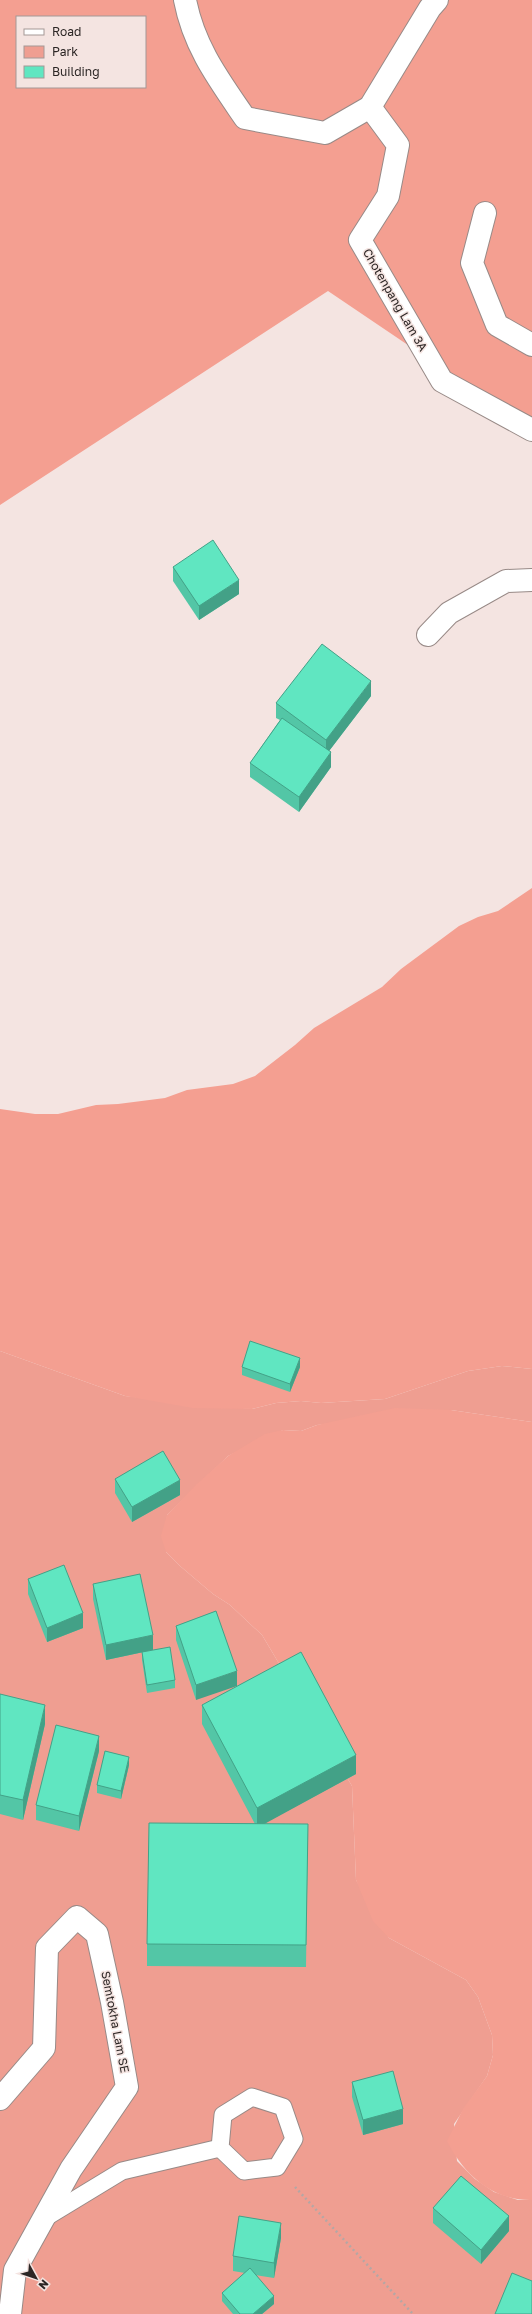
<svg xmlns="http://www.w3.org/2000/svg" width="532" height="2314" viewBox="0 0 532 2314" font-family="'Golos Text',sans-serif">
<style>
.green{fill:#ef9e91}
.forest{fill:#f49f91;fill-rule:evenodd}
.lines{fill:none;stroke-linecap:round;stroke-linejoin:round}
.service-casing{stroke:#988a87;stroke-width:19}
.minor-casing{stroke:#988a87;stroke-width:24}
.path{stroke:#b4a7a5;stroke-width:2.5;stroke-dasharray:2 3;stroke-linecap:butt}
.service{stroke:#fff;stroke-width:17}
.minor{stroke:#fff;stroke-width:22}
.wall{fill:#53c6a6}
.shaded-wall{fill:#43a187}
.building{fill:#60e6c1;stroke:#43a187}
.labels{text-anchor:middle;stroke-width:3;stroke-linejoin:round;paint-order:stroke}
.street-label{font-size:12px;fill:#2c2625;stroke:#f4e4e1}
</style>
<rect width="100%" height="100%" fill="#f4e4e1"/>
<!-- green -->
<path class="green" d="M0,1351L125,1396L252,1409L276,1403L301,1401L321,1403L385,1399L468,1371L502,1366L532,1369V1422L451,1410L317,1425L301,1431L283,1430L228,1456L167,1515L166,1552L180,1566L213,1594L230,1605L262,1635L352,1786L356,1880L389,1938L466,1980L478,1997L492,2035L493,2055L487,2076L454,2124L457,2161L475,2179L494,2192L518,2200H532V2314H0Z"/>
<!-- forest -->
<g class="forest">
<path d="M0,0H532V429L328,291L0,505ZM17,17H145V87H17Z"/>
<path d="M532,888V1369L502,1366L468,1371L385,1399L321,1403L301,1401L276,1403L252,1409L193,1408L125,1396L0,1351V1109L35,1114H58L96,1105L118,1104L165,1098L187,1090L233,1084L255,1076L295,1045L314,1028L382,987L401,969L459,926L478,917L498,911Z"/>
<path d="M395,1408L451,1410L532,1422V2200C493,2201 464,2175 447,2141L463,2109L487,2076L493,2055L492,2035L478,1997L466,1980L389,1938L373,1921L356,1880L352,1786L262,1635L230,1605L213,1594L180,1566L166,1552L161,1536L167,1515L197,1484L228,1456L265,1434L283,1430L301,1431L317,1425Z"/>
</g>
<g class="lines">
<!-- service casing -->
<g class="service-casing">
<g id="service">
<path d="M252,2097L283,2107L294,2139L277,2167L244,2171L220,2148L223,2115Z"/>
<path d="M43,2219L122,2171L220,2148"/>
</g>
</g>
<!-- minor casing -->
<g class="minor-casing">
<g id="minor">
<path d="M185,0C194,47 219,80 245,118L325,133L370,107L430,8L437,0"/>
<path d="M370,107L398,145L388,196L360,240L442,381L532,430"/>
<path d="M485,213L472,263L497,325L532,345"/>
<path d="M428,635L449,613L506,581L532,580"/>
<path d="M0,2099L44,2048L47,1948L77,1917L97,1934L112,2002L127,2087L71,2169L15,2270L10,2314"/>
</g>
</g>
<!-- path -->
<path class="path" d="M295,2187L413,2314"/>
<!-- service -->
<use href="#service" class="service"/>
<!-- minor -->
<use href="#minor" class="minor"/>
</g>
<!-- wall -->
<g class="wall">
<path d="M173,567L239,594L199,620L173,581Z"/>
<path d="M371,696L329,751L331,767L299,812L250,777V763L280,720L276,718V703Z"/>
<path d="M242,1367H300L290,1392L242,1375Z"/>
<path d="M115,1479L180,1495L132,1522L115,1493Z"/>
<path d="M28,1579L83,1628L47,1642L28,1594Z"/>
<path d="M93,1584L153,1650L106,1660L93,1599Z"/>
<path d="M216,1611L196,1700L176,1640V1626Z"/>
<path d="M142,1652L175,1680V1688L147,1693L142,1660Z"/>
<path d="M0,1694L45,1724L23,1820L0,1814Z"/>
<path d="M202,1705L356,1774L263,1824H308L306,1967L147,1966V1944L255,1824L202,1724Z"/>
<path d="M99,1751L79,1831L36,1820V1805Z"/>
<path d="M129,1765L121,1799L97,1793V1785Z"/>
<path d="M352,2082L403,2124L363,2135L352,2097Z"/>
<path d="M433,2208L509,2231L481,2264L433,2223Z"/>
<path d="M281,2238L274,2278L255,2275L274,2304L262,2314H233L222,2301V2293L245,2273L233,2271V2256Z"/>
</g>
<!-- shaded-wall -->
<g class="shaded-wall">
<path d="M239,580V594L199,620V606Z"/>
<path d="M371,681V696L326,755V740Z"/>
<path d="M331,752V767L299,812V797Z"/>
<path d="M300,1358V1367L290,1392V1384Z"/>
<path d="M180,1480V1495L132,1522V1507Z"/>
<path d="M83,1613V1628L47,1642V1628Z"/>
<path d="M153,1635V1650L106,1660V1645Z"/>
<path d="M237,1671V1686L196,1700V1685Z"/>
<path d="M45,1705V1724L23,1820V1800Z"/>
<path d="M99,1736V1751L79,1831V1816Z"/>
<path d="M356,1755V1774L257,1828V1808Z"/>
<path d="M129,1757V1765L121,1799V1791Z"/>
<path d="M403,2109V2124L363,2135V2120Z"/>
<path d="M509,2216V2231L481,2264V2250Z"/>
<path d="M281,2223V2238L274,2278V2263Z"/>
<path d="M274,2296V2304L262,2314H253Z"/>
</g>
<!-- building -->
<g class="building">
<path d="M213,540L239,580L199,606L173,567Z"/>
<path d="M322,644L371,681L326,740L276,703Z"/>
<path d="M282,718L331,752L299,797L250,763Z"/>
<path d="M250,1341L300,1358L290,1384L242,1367Z"/>
<path d="M163,1451L180,1480L132,1507L115,1479Z"/>
<path d="M64,1565L83,1613L47,1628L28,1579Z"/>
<path d="M140,1574L153,1635L106,1645L93,1584Z"/>
<path d="M216,1611L237,1671L196,1685L176,1626Z"/>
<path d="M170,1647L175,1680L147,1685L142,1652Z"/>
<path d="M301,1652L356,1755L257,1808L202,1705Z"/>
<path d="M0,1694L45,1705L23,1800L0,1795Z"/>
<path d="M56,1725L99,1736L79,1816L36,1805Z"/>
<path d="M105,1751L129,1757L121,1791L97,1785Z"/>
<path d="M149,1823L308,1824L306,1945L147,1944Z"/>
<path d="M393,2071L403,2109L363,2120L352,2082Z"/>
<path d="M461,2176L509,2216L481,2250L433,2208Z"/>
<path d="M239,2216L281,2223L274,2263L233,2256Z"/>
<path d="M250,2268L274,2296L253,2314H240L222,2293Z"/>
<path d="M512,2273L532,2281V2314H495Z"/>
</g>
<g class="labels">
<!-- street labels -->
<g class="street-label">
<text transform="translate(395 300) rotate(60)" y="4">Chotenpang Lam 3A</text>
<text transform="translate(115 2022) rotate(79)" y="4">Semtokha Lam SE</text>
</g>
</g>
<!-- legend -->
<rect x="16" y="16" width="130" height="72" fill="#f4e4e1" stroke="#a49896"/>
<rect x="24" y="29" width="20" height="6" fill="#ffffff" stroke="#a49896"/>
<text x="52" y="36" font-size="12" fill="#2c2625">Road</text>
<rect x="24" y="46" width="20" height="12" fill="#ef9e91" stroke="#a49896"/>
<text x="52" y="56" font-size="12" fill="#2c2625">Park</text>
<rect x="24" y="66" width="20" height="12" fill="#60e6c1" stroke="#a49896"/>
<text x="52" y="76" font-size="12" fill="#2c2625">Building</text>
<!-- north arrow -->
<g transform="translate(36 2278) rotate(130)" stroke="#f4e4e1" stroke-width="3" paint-order="stroke">
<path d="M0-3L7 15L0 10L-7 15Z" fill="#2c2625"/>
<text y="-6" font-size="11" font-weight="bold" text-anchor="middle" fill="#2c2625">N</text>
</g>
</svg>
